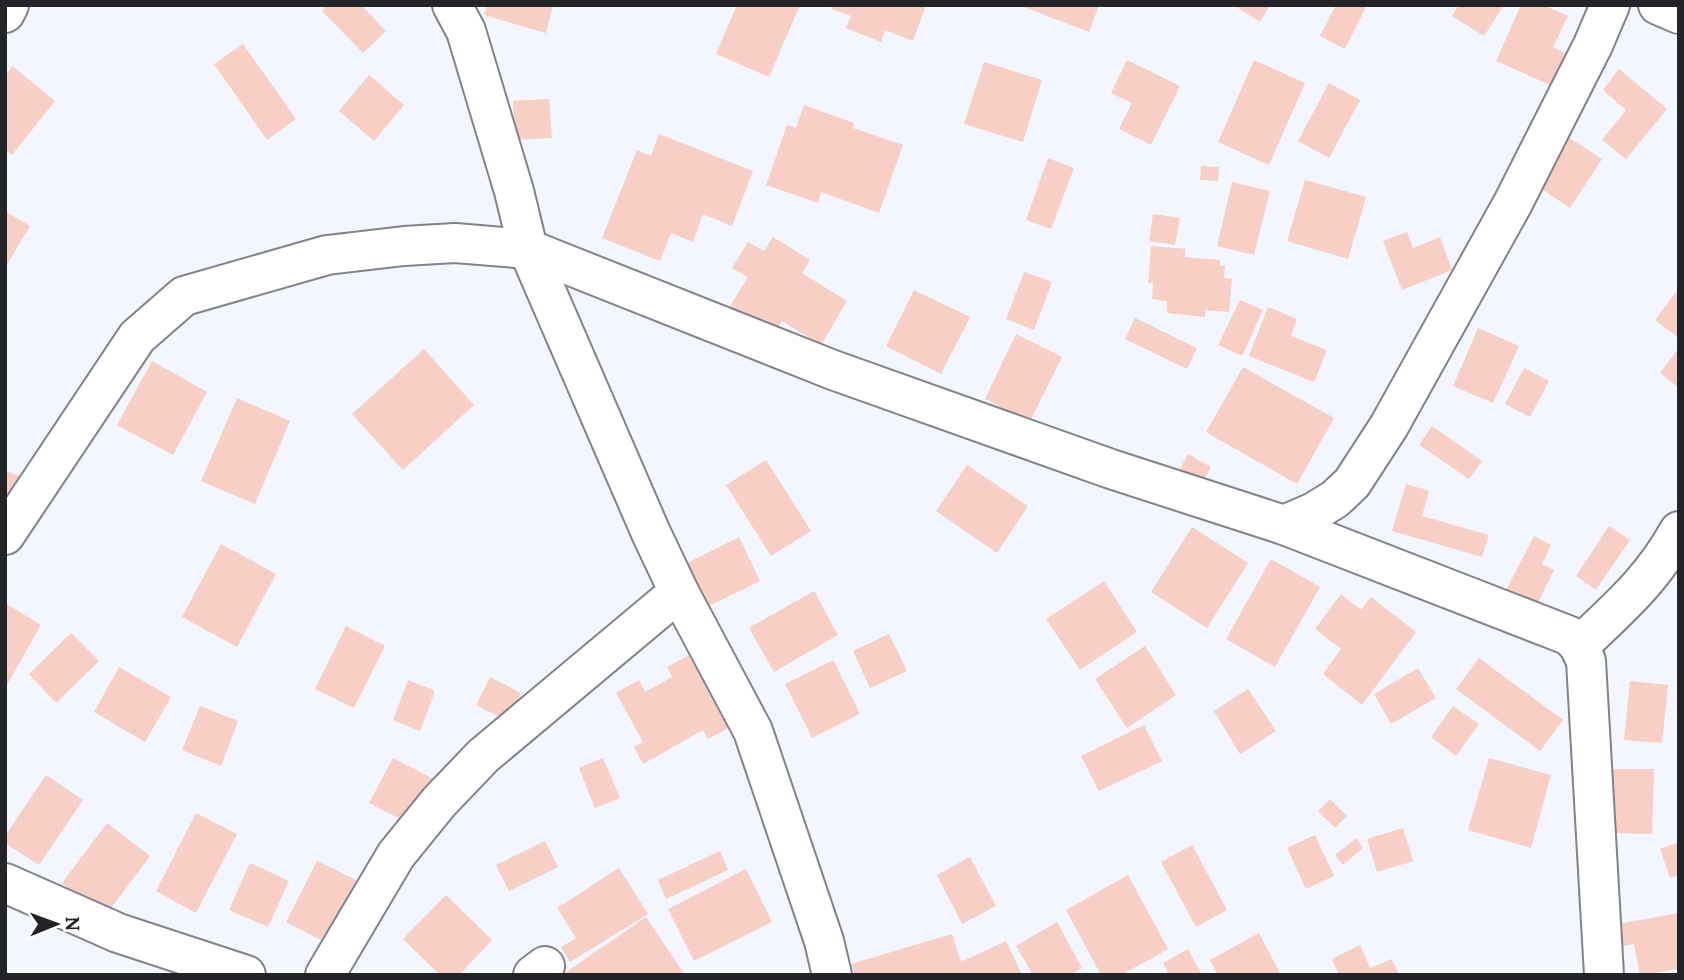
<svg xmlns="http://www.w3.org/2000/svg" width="1684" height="980" viewBox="0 0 1684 980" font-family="Lora,serif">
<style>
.building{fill:#f7cfc4}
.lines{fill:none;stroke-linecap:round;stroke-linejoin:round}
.minor-casing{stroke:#808389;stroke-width:42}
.minor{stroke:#fff;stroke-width:38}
</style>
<rect width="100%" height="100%" fill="#f3f6fe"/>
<!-- building -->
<g class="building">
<path d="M327,5H361L386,31L363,53L322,11Z"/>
<path d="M487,5H553L546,33L484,15Z"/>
<path d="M737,5H800L769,77L716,54Z"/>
<path d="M833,5H926L913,41L885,30L881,42L846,28L851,16L831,9Z"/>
<path d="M1019,5H1099L1089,32Z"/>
<path d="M1240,5H1270L1260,22L1238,8Z"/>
<path d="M1336,5H1367L1345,49L1320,36Z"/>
<path d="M1459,5H1504L1484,36L1452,16Z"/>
<path d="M1521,5H1543L1568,16L1553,47L1565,53L1550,85L1496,61Z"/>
<path d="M243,44L296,119L267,140L214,64Z"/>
<path d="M1127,60L1180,86L1151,145L1119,129L1132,103L1111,93Z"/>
<path d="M1254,60L1305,83L1269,165L1218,142Z"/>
<path d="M984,62L1042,80L1023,142L964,124Z"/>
<path d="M12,66L55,101L12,155L5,149V77Z"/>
<path d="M1619,69L1667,109L1626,159L1602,140L1626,110L1603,90Z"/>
<path d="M369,75L404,105L374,141L339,111Z"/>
<path d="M1329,83L1360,100L1329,158L1298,141Z"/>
<path d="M549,99L552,138L515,140L513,101Z"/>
<path d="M804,105L854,123L853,128L903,145L879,213L821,192L818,203L766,185L787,125L796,128Z"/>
<path d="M659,134L753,171L732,226L703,214L693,242L671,233L660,261L602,238L637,150L651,156Z"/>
<path d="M1568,137L1602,159L1570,208L1536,185Z"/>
<path d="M1048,158L1074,168L1051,229L1026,220Z"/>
<path d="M1201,166L1219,167L1218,181L1200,180Z"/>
<path d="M1305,180L1366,197L1348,259L1287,241Z"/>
<path d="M1232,182L1270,191L1254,255L1217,246Z"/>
<path d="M5,211L30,226L5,268Z"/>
<path d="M1153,214L1180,218L1175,245L1149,241Z"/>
<path d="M1407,232L1413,248L1440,237L1452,270L1402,290L1383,241Z"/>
<path d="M773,237L810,260L802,273L847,301L821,345L782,321L771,339L726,313L748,277L732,268L748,242L764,251Z"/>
<path d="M1151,246L1185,249V257L1220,260V266H1225L1224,278L1232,279L1229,312L1205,310V317L1167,313V301L1152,299L1153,283H1148Z"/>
<path d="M1024,272L1052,282L1034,330L1006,319Z"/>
<path d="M1679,288V338L1655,320Z"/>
<path d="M914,290L970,317L941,374L886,346Z"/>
<path d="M1240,300L1263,310L1242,356L1218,345Z"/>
<path d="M1268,307L1297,319L1291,336L1327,350L1314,382L1249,356Z"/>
<path d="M1135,318L1197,348L1187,369L1125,339Z"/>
<path d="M1478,328L1519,346L1493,403L1453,386Z"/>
<path d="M1016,334L1062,357L1030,421L985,399Z"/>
<path d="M1679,348V388L1660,373Z"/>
<path d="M424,349L474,405L403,470L352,414Z"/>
<path d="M152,361L207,392L173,455L117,425Z"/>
<path d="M1243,367L1334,418L1297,484L1206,432Z"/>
<path d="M1524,368L1549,381L1530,417L1505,404Z"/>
<path d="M237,398L290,421L255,504L201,481Z"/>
<path d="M1432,426L1482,461L1469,479L1419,445Z"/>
<path d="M1188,454L1211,467L1202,484L1179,471Z"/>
<path d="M766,460L811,531L771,556L726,485Z"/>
<path d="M967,465L1028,506L997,553L936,511Z"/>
<path d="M5,471L21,476L6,525L5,524Z"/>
<path d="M1406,484L1429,491L1422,516L1489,535L1482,557L1392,531Z"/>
<path d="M1609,526L1630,540L1596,590L1576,576Z"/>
<path d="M1192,527L1248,563L1207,628L1151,592Z"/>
<path d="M1534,536L1551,545L1542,564L1554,570L1535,608L1505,592Z"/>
<path d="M739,537L760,581L709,606L687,563Z"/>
<path d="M221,544L276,574L237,647L182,617Z"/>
<path d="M1271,559L1320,587L1275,667L1226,639Z"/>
<path d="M1104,581L1137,632L1080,670L1046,619Z"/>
<path d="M814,591L838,635L774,672L749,628Z"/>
<path d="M1341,594L1361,610L1371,597L1416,632L1362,705L1323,674L1341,649L1315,629Z"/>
<path d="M5,603L41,625L5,688Z"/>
<path d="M346,626L385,646L354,708L315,689Z"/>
<path d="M71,633L99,661L56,703L29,674Z"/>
<path d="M889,634L907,671L870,688L853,651Z"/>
<path d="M1145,646L1176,695L1127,728L1095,679Z"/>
<path d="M689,655L728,728L708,739L703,730L643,764L634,747L643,742L616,693L639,680L645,692L672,677L667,667Z"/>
<path d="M1479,658L1563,720L1540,751L1456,689Z"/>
<path d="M833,660L860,714L812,738L785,684Z"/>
<path d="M119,667L171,697L145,742L94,712Z"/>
<path d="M1418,668L1436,698L1391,724L1374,694Z"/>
<path d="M490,677L521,693L507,721L476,705Z"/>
<path d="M408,680L435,691L420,731L393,720Z"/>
<path d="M1630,681L1668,685L1662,743L1624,740Z"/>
<path d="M1248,689L1276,731L1240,754L1214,711Z"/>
<path d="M200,706L238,721L221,766L182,750Z"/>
<path d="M1453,706L1479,724L1456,756L1431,737Z"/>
<path d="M1144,725L1162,761L1099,791L1081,756Z"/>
<path d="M393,758L433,779L410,824L369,803Z"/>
<path d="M603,758L620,798L595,808L579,768Z"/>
<path d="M1489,758L1551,775L1531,848L1468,830Z"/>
<path d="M1607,769H1654L1652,834L1606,833Z"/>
<path d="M46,775L83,800L39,865L5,843V836Z"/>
<path d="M1330,799L1347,816L1335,828L1318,811Z"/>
<path d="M196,813L237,834L196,913L156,891Z"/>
<path d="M107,823L150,856L105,916L62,883Z"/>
<path d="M1403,828L1413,861L1377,872L1367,839Z"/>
<path d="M1315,835L1334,876L1306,889L1287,848Z"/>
<path d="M1356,838L1363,848L1343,865L1335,855Z"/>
<path d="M545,841L558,867L509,891L496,865Z"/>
<path d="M1679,842V875L1670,878L1660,849Z"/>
<path d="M1192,845L1227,910L1196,927L1161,862Z"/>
<path d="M720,851L728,870L666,899L658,880Z"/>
<path d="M970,857L996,906L962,924L937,875Z"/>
<path d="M317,861L356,880L325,942L286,922Z"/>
<path d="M250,863L289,881L268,927L229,910Z"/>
<path d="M619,868L648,914L570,962L561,947L576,938L557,908Z"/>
<path d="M746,869L772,922L694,961L668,909Z"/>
<path d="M1128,875L1168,949L1121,975H1101L1066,910Z"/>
<path d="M446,895L492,940L459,975H440L403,939Z"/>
<path d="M1679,913V969L1640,975L1634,944L1616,947L1612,925Z"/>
<path d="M646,917L685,975H562Z"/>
<path d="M1057,922L1082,968L1070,975H1033L1016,946Z"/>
<path d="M1259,933L1281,975H1218L1210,960Z"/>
<path d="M952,934L961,962L1006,941L1022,975H855L851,964Z"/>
<path d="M1360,945L1370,968L1392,959L1399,975H1339L1332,959Z"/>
<path d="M1188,949L1202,975H1164L1168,972L1163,963Z"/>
</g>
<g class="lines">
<!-- minor casing -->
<g class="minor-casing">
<g id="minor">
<path d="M452,5L466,31L514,191L528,249L651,533L679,592L753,731L824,941L832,975"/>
<path d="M1658,5L1679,14"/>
<path d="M5,13L9,5"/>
<path d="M1284,525L1314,512L1335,499L1352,483L1389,426L1513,203L1593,45L1610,5"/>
<path d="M5,535L137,337L184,296L327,255L404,246L455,243L528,249L833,370L1111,469L1284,525L1570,636L1579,646L1586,661L1604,975"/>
<path d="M1579,646C1619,608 1652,580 1679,531"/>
<path d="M5,883L118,933L246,975"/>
<path d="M325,975L396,855L439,802L483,756L679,592"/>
<path d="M533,975L545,966"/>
</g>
</g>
<!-- minor -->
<use href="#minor" class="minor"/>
</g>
<!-- border -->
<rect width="1684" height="980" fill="none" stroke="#232427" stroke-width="14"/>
<!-- north arrow -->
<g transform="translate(56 924) rotate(89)" stroke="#ffffff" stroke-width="5" paint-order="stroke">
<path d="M0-5L12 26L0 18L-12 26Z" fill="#232427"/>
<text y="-10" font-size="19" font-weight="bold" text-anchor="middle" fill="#232427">N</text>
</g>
</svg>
